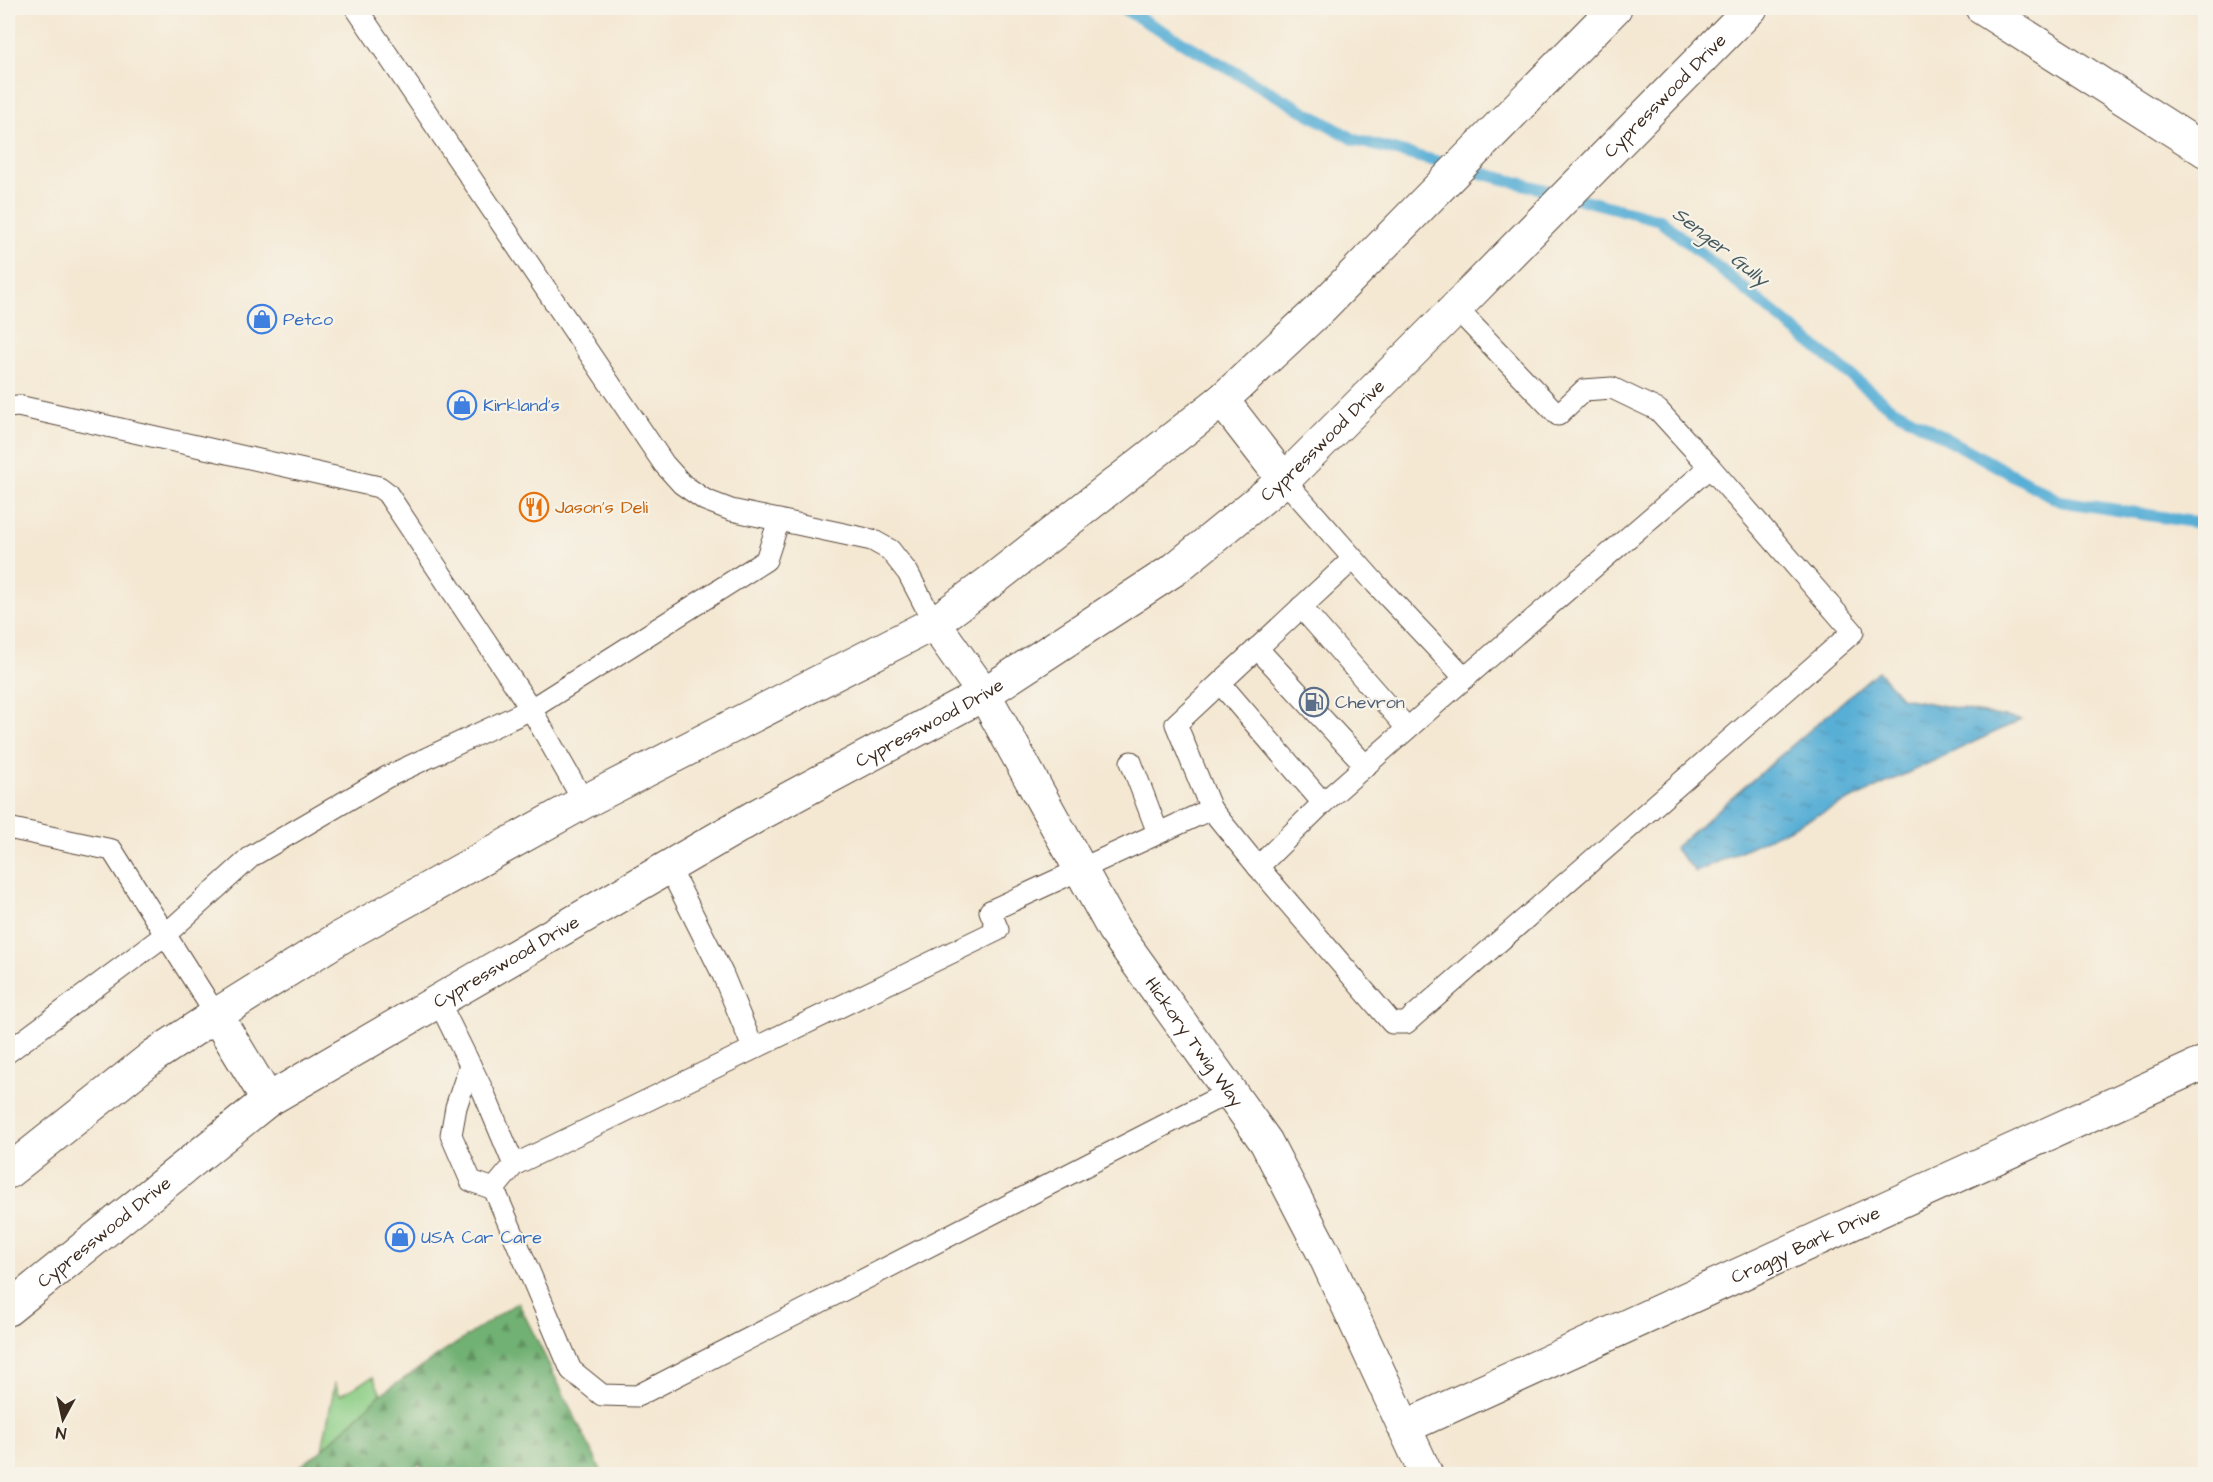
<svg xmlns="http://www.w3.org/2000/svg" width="2213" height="1482" viewBox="0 0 2213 1482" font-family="'Architects Daughter',sans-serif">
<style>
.grass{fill:#8cce86;stroke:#647c52;stroke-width:1.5}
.forest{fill:url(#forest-firs);stroke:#566e48;stroke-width:1.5}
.water{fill:url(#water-ripples);stroke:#4a6c7a;stroke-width:1.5}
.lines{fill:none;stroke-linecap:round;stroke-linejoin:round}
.stream{stroke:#59afd6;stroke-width:12}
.lane-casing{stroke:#574639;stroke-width:23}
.street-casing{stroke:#574639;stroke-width:35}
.secondary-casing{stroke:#574639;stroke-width:35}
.lane{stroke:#fff;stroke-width:21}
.street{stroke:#fff;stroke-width:33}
.secondary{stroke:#fff;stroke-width:33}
.labels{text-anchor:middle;stroke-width:4.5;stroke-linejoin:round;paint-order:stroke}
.street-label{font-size:18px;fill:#3b2a1e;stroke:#f7f3e8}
.shop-label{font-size:18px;fill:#366cbe;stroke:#f7f3e8;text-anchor:start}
.food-label{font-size:18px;fill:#c56008;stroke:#f7f3e8;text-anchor:start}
.service-label{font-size:18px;fill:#4e5e75;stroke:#f7f3e8;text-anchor:start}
.water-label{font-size:20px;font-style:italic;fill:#46595e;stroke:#f7f3e8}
</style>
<defs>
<pattern id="forest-firs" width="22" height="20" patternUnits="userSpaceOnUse" patternTransform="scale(1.5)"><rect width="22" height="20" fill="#71b173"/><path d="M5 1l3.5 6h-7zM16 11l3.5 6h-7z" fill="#5e905e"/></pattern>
<pattern id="water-ripples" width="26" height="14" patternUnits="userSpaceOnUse" patternTransform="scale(1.5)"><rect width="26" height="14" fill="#59afd6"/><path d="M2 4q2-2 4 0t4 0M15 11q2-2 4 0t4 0" fill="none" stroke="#4b8fad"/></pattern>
</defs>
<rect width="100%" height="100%" fill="#f7f3e8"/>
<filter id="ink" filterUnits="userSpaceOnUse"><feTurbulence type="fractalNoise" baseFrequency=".0167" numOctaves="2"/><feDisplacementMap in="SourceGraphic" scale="12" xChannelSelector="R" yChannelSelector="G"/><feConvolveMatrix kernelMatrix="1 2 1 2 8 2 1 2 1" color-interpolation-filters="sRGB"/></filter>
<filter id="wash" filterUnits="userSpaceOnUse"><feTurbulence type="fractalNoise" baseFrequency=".008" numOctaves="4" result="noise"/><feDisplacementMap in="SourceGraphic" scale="24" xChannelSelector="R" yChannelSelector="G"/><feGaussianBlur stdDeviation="1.35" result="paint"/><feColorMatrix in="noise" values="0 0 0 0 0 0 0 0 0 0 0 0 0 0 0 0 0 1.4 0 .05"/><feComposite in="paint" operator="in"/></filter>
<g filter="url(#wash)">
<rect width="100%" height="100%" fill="#f4e8d3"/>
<!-- grass -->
<path class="grass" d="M373,1377L381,1394L322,1450L335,1384L340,1395Z"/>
<!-- forest -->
<path class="forest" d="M518,1302L603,1474H426L420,1464L405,1474H290L322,1450L381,1394Z"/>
<!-- water -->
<path class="water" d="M1878,671L1902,698L2021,720L1696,872L1674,848Z"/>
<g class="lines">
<!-- stream -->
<path class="stream" d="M1122,8L1355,140L1660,220L1888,406L2060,501L2206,524"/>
</g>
</g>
<g filter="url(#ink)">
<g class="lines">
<!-- lane casing -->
<g class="lane-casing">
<g id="lane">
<path d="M356,8L664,464L682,484L705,500L731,510L872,540L890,550L908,573L934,623"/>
<path d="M1456,308L1558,415L1584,390L1612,388L1658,410L1710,467L1465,678"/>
<path d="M8,407L18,406L379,487L387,493L531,709L584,802"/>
<path d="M1301,607L1407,728"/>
<path d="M1257,648L1366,766"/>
<path d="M1220,683L1323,803"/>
<path d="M1131,762L1158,833"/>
<path d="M1211,809L1176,724L1353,559"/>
<path d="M8,828L112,850L216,1015"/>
<path d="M669,867L723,975L753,1048"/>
<path d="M1258,867L1392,1023H1406L1853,632L1710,467"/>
<path d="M438,1000L483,1091L514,1165L494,1189L571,1370L602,1395L637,1396L1231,1091"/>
<path d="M8,1052L165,935L252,856L387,777L531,709L766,560L779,520"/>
<path d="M470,1065L456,1107L451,1135L471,1181L494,1189"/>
<path d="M514,1165L998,930L990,911L1211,809L1258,867L1323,803L1465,678L1376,584L1284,480"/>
</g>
</g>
<!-- street casing -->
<g class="street-casing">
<g id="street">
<path d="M1982,8L2206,151"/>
<path id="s1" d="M1405,1427L2206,1062"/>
</g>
</g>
<!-- secondary casing -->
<g class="secondary-casing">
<g id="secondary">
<path d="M1222,400L1284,480"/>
<path id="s2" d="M934,623L984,694L1114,930L1266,1142L1324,1254L1426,1474"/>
<path d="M216,1015L268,1100"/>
<path d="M8,1172L155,1055L216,1015L341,937L584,802L934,623L994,579L1222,400L1320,309L1615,8"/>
<path id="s3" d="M8,1309L268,1100L758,815L984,694L1175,569L1284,480L1456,308L1751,8"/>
</g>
</g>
<!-- lane -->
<use href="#lane" class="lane"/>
<!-- street -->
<use href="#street" class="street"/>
<!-- secondary -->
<use href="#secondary" class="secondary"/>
</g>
</g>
<!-- icons -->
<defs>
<g id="shop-ring" transform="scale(1.5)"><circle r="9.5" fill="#f7f3e8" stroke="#3f7fe0" stroke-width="1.5"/><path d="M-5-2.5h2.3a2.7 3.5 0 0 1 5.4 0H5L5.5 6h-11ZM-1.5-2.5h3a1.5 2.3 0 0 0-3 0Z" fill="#3f7fe0"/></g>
<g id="restaurant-ring" transform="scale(1.5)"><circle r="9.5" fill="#f7f3e8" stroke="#e8710a" stroke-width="1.5"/><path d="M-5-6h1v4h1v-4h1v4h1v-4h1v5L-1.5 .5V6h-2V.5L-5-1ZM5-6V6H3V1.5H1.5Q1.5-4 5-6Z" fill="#e8710a"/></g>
<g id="fuel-ring" transform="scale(1.5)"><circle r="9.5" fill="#f7f3e8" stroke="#5c6f8a" stroke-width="1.5"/><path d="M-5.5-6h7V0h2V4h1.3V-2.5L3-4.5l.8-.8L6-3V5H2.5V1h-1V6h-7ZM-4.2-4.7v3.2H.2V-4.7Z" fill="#5c6f8a"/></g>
</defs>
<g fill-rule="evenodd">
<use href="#shop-ring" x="262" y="319"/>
<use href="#shop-ring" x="462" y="405"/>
<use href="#restaurant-ring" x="534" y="507"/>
<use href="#fuel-ring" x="1314" y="702"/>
<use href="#shop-ring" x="400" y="1237"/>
</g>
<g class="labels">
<!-- street labels -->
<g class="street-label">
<text dy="6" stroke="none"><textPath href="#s3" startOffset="2067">Cypresswood Drive</textPath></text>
<text dy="6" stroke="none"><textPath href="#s3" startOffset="1581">Cypresswood Drive</textPath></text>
<text dy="6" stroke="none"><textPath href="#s3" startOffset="1095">Cypresswood Drive</textPath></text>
<text dy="6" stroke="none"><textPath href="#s3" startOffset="609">Cypresswood Drive</textPath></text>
<text dy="6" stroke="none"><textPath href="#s2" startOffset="494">Hickory Twig Way</textPath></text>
<text dy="6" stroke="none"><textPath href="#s3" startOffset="123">Cypresswood Drive</textPath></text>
<text dy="6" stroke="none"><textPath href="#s1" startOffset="440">Craggy Bark Drive</textPath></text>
</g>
<!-- shop labels -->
<g class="shop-label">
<text x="283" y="325">Petco</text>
<text x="483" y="411">Kirkland's</text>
<text x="421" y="1243">USA Car Care</text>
</g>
<!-- food labels -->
<g class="food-label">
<text x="555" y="513">Jason's Deli</text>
</g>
<!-- service labels -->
<g class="service-label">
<text x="1335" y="708">Chevron</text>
</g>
<!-- water labels -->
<g class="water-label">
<text transform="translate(1721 246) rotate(38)" y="7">Senger Gully</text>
</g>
</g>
<!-- margin -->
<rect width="2213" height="1482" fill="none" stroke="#f7f3e8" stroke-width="30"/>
<!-- north arrow -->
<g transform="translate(63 1419) rotate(188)" stroke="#f7f3e8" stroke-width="4.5" paint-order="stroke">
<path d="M0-4.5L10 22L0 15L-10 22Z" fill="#3b2a1e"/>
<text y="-9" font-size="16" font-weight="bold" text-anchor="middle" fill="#3b2a1e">N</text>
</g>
</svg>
